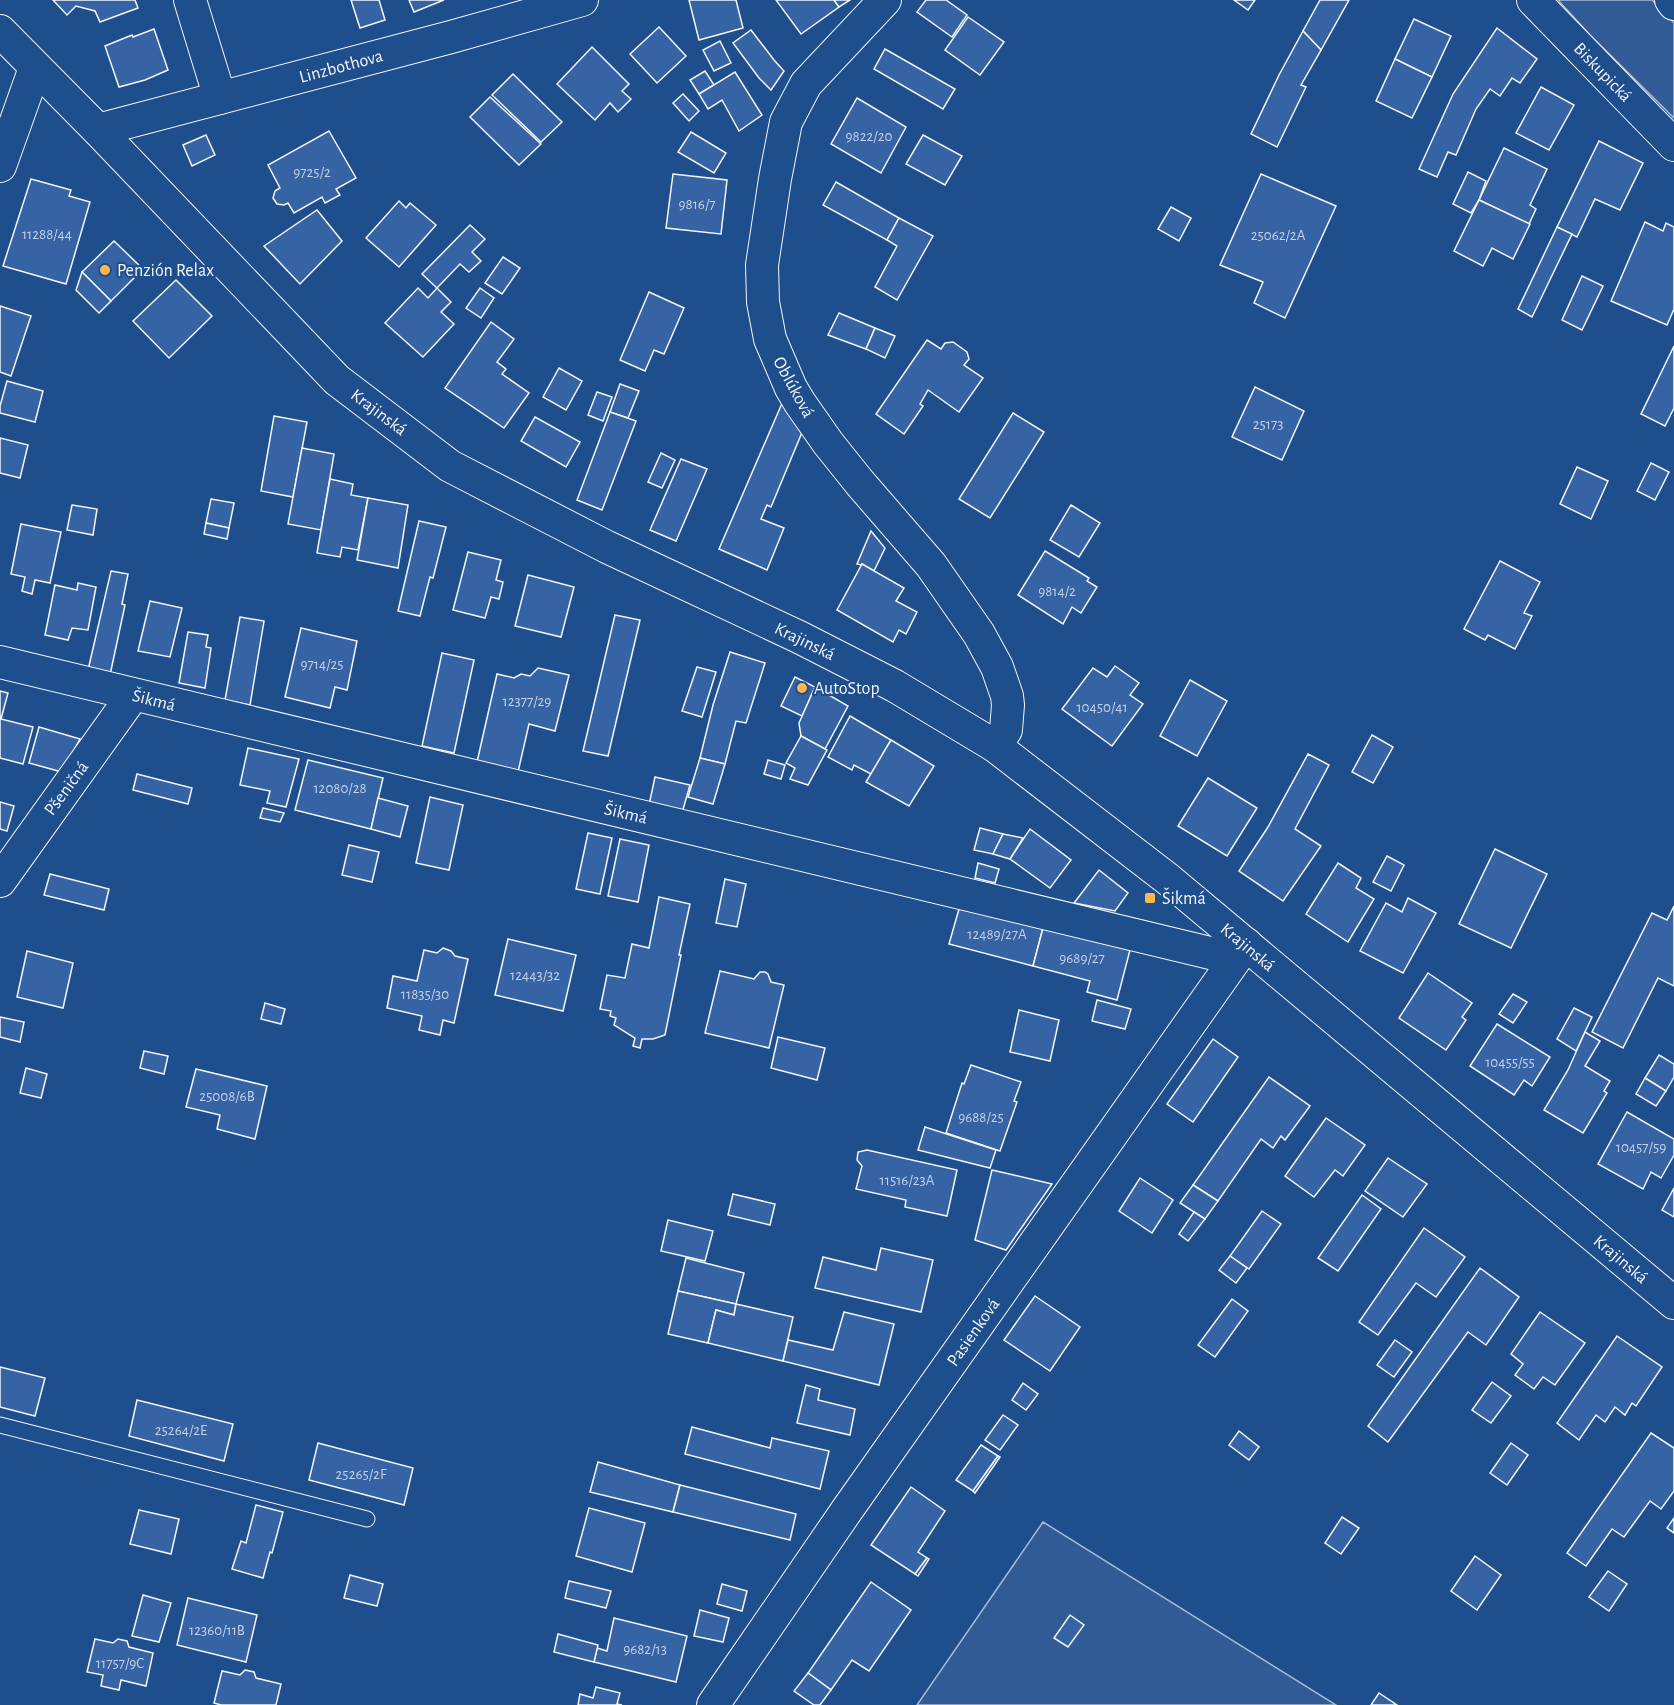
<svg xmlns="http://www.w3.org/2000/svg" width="1674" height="1705" viewBox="0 0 1674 1705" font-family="'Alegreya Sans',sans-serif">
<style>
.built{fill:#305b95;stroke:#a8bbd7;stroke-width:1.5}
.building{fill:#3563a3;stroke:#f2f6ff;stroke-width:1.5}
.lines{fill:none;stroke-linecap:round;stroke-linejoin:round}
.lane-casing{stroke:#f2f6ff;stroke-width:17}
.street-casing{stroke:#f2f6ff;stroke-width:34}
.lane{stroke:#1f4e8c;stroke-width:15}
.street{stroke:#1f4e8c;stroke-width:32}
.poi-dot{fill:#ffb74d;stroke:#1f4e8c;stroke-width:2}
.labels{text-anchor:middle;stroke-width:4.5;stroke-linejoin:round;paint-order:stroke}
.number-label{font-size:15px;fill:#c3d1e8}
.street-label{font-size:18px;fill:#f2f6ff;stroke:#1f4e8c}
.poi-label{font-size:18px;fill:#f2f6ff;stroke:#1f4e8c;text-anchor:start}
</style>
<rect width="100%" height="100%" fill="#1f4e8c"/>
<!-- built -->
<g class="built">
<path d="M1558,0H1652L1674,23V118L1590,35Z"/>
<path d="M1043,1522L1336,1705H917Z"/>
</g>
<!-- building -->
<g class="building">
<path d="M53,0H135L138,8L100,22L95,11L76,6L67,15Z"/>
<path d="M351,0H379L385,20L360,28Z"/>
<path d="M409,0H444L414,12Z"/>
<path d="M689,0H736L743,28L699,40Z"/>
<path d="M776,0H834L839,7L801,34Z"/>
<path d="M834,0H850L839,7Z"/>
<path d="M926,0H946L967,15L952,37L917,12Z"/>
<path d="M1234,0H1255L1248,10Z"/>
<path d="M1320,0H1349L1321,50L1303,31Z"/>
<path d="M968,17L1004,42L980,75L945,50Z"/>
<path d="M1414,19L1451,36L1432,77L1395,59Z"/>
<path d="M659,27L686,56L657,83L630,54Z"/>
<path d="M1497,28L1537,59L1520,83L1512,78L1500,96L1490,89L1476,109L1456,155L1448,152L1437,177L1419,169L1453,94Z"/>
<path d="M154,29L168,70L145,80L119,87L105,46L132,35L133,37Z"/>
<path d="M751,30L774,60L784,71L771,90L759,78L733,43Z"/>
<path d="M1303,31L1321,50L1301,85L1306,87L1277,147L1251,134L1279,75Z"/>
<path d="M720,41L731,63L714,71L703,50Z"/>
<path d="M592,47L629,84L622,91L631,99L618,112L610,103L595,120L557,84Z"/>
<path d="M885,49L955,89L943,109L874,69Z"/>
<path d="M1395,59L1432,77L1412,118L1376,101Z"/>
<path d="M705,71L714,85L699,94L690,80Z"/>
<path d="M735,72L762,115L739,131L722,100L708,109L699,94Z"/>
<path d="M513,74L562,122L541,142L492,95Z"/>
<path d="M1541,87L1574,105L1549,150L1516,133Z"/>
<path d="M683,94L699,111L689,121L673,103Z"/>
<path d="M490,97L541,144L519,165L470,117Z"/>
<path d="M857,98L906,127L881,173L831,144Z"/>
<path d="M329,131L356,178L336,189L340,195L325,203L322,197L294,213L288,203L284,205L277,204L273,198L275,191L280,188L268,165Z"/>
<path d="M691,132L726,153L714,173L678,152Z"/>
<path d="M206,135L215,155L192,166L183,145Z"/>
<path d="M923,135L962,156L945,185L906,164Z"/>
<path d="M1599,141L1643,163L1620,210L1595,199L1577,237L1557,227Z"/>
<path d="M1504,148L1547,169L1530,205L1536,209L1529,224L1479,200Z"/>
<path d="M1468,172L1486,181L1479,200L1471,213L1453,204Z"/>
<path d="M673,174L727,180L721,234L666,228Z"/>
<path d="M1261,174L1336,206L1285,318L1254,303L1263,282L1220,265Z"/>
<path d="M31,179L71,190L69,196L90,202L66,284L3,266Z"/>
<path d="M836,182L899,218L887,240L823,205Z"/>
<path d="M1479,200L1530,224L1513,259L1492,248L1483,266L1454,251Z"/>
<path d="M399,201L406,208L410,203L436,225L399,267L366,238Z"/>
<path d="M1171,207L1191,218L1179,241L1158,229Z"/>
<path d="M317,210L342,241L300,284L264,246Z"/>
<path d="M899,218L933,236L897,300L875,287L897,246L887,240Z"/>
<path d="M1645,222L1663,231L1666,223L1674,227V309L1667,325L1611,301Z"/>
<path d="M470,225L485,239L472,252L481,261L469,272L460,264L437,288L422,274Z"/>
<path d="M1557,227L1572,234L1532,317L1518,309Z"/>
<path d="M114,241L143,269L111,301L82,272Z"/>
<path d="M503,257L520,268L502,294L485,283Z"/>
<path d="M82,272L111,301L99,313L76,290Z"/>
<path d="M1582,276L1603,286L1582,330L1562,320Z"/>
<path d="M176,280L212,316L169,358L133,321Z"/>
<path d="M418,288L428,298L437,288L451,302L441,312L454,324L423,357L385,323Z"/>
<path d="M480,288L494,298L481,318L466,308Z"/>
<path d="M649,292L684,308L664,354L654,350L645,371L620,360Z"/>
<path d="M0,306L31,316L11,376L0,372Z"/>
<path d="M839,313L875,328L866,349L828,335Z"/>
<path d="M491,322L514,339L497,362L506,369L502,374L529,393L504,428L445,388Z"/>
<path d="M875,328L895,336L885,358L866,349Z"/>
<path d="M927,340L941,349L945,343L953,342L967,352L969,359L964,365L983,378L959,412L928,390L920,404L923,406L904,434L876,414Z"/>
<path d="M1674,346V408L1665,426L1641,414Z"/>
<path d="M559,368L582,381L566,410L543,397Z"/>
<path d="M7,381L43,391L35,422L0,413V406Z"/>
<path d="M620,384L639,391L628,418L610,412Z"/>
<path d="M1255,387L1304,411L1282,460L1232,437Z"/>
<path d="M597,392L612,397L603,421L588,415Z"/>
<path d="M783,401L803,430L771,507L767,505L761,519L784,528L767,570L719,549Z"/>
<path d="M610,412L636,421L602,510L577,500Z"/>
<path d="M1013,413L1044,432L990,518L959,499Z"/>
<path d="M274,416L307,422L293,497L261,491Z"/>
<path d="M535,417L580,442L566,467L521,441Z"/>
<path d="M0,438L28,445L20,478L0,473Z"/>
<path d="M302,448L334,454L321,530L288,524Z"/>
<path d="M661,453L675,460L662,488L648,482Z"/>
<path d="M681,459L707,469L676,541L650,530Z"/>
<path d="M1651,463L1669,472L1655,500L1637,491Z"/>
<path d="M1577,467L1608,481L1591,519L1560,504Z"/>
<path d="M330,479L353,484L351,495L368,498L358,550L342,547L340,557L317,553Z"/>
<path d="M368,498L408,505L398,568L357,560Z"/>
<path d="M211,499L234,503L229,528L206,523Z"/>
<path d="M72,505L97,509L93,535L67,530Z"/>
<path d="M1071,505L1100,523L1079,557L1050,540Z"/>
<path d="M419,521L446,527L433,578L430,577L420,616L398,611Z"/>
<path d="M206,523L229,528L227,539L204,534Z"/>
<path d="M21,524L61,532L50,583L35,580L32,594L22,591L25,577L11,574Z"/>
<path d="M871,531L885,548L874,571L862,564L861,565L857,564Z"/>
<path d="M1045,551L1089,578L1087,581L1097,587L1081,613L1072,607L1063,624L1018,595Z"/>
<path d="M468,552L501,560L496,580L503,582L499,599L491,597L485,618L453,610Z"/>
<path d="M1500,561L1540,582L1524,613L1532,616L1515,649L1488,635L1485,640L1464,629Z"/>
<path d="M862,564L904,588L896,601L917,612L906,634L899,630L893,642L837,610Z"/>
<path d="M111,571L128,574L122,604L125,605L110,675L88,670Z"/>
<path d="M528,575L574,587L561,637L515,626Z"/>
<path d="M78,583L96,587L88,630L72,628L68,640L45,635L55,585L77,590Z"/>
<path d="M150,601L182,608L170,657L138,651Z"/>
<path d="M615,615L640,620L608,756L583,751Z"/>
<path d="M240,617L264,621L250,705L225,700Z"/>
<path d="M301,628L357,641L347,690L335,687L330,708L285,697Z"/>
<path d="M188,632L208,635L206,647L211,648L205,688L179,683Z"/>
<path d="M730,652L765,663L746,723L736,721L725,764L700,758L713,705Z"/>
<path d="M442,653L474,660L454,753L422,746Z"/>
<path d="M1115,666L1139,683L1130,695L1143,704L1112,746L1062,709L1093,668L1107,677Z"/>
<path d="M697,667L716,672L702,717L682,711Z"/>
<path d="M538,668L569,675L555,731L529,724L518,772L477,762L497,674L514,678L521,674L530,676Z"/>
<path d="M795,677L815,687L802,716L781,706Z"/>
<path d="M1190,680L1227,701L1197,756L1160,736Z"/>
<path d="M815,687L848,706L825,749L801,736L799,723Z"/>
<path d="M0,691L8,693L1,719L33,727L23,764L0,758Z"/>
<path d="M850,716L891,740L871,774L854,765L852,770L828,757Z"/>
<path d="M39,727L80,739L62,772L29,763Z"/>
<path d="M1372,735L1393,747L1373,783L1352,772Z"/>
<path d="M801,736L827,750L808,785L790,779L795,768L786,763Z"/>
<path d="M891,740L934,766L909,806L866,782Z"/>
<path d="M248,748L299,759L286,807L267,803L270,791L240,785Z"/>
<path d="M1308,754L1329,765L1295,829L1321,846L1283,901L1239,871L1268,827Z"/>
<path d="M700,758L725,764L713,804L688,797Z"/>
<path d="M308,760L383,778L371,829L295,810Z"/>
<path d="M768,760L785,765L781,779L764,774Z"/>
<path d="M137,774L192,788L188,804L133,790Z"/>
<path d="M655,777L690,785L682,813L649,805Z"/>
<path d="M1208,778L1257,808L1227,856L1178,826Z"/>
<path d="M430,797L463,805L449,870L416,863Z"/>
<path d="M378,798L408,806L400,837L371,829Z"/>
<path d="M0,802L14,806L7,831L0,829Z"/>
<path d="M263,808L284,813L280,822L260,818Z"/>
<path d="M980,828L1003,834L993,854L974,850Z"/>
<path d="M1030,829L1071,860L1050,888L1010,859Z"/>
<path d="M588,833L612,838L600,894L576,889Z"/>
<path d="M1003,834L1023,838L1010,859L993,854Z"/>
<path d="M620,839L649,845L638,902L608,896Z"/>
<path d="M349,845L379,852L372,882L342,875Z"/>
<path d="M1495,849L1547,874L1511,948L1459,924Z"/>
<path d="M1387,856L1404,865L1391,891L1373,882Z"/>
<path d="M978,863L999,869L995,883L975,878Z"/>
<path d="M1338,863L1361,878L1356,888L1374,899L1348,942L1306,914Z"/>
<path d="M1099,870L1128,893L1115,911L1074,903Z"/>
<path d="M50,874L109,889L104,910L44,895Z"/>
<path d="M725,879L746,884L737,927L716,923Z"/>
<path d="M659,897L690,904L679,955H681L665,1035L653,1039H642L640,1048L633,1046L635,1038L614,1025L616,1018L610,1016L611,1011L600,1009L607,975L625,978L632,944L649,948Z"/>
<path d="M1408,898L1436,913L1403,973L1360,951L1386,903L1402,912Z"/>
<path d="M961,902L1044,924L1033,966L949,944Z"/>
<path d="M1674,906V986L1658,978L1623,1048L1592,1032L1652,913L1667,920Z"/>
<path d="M1043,928L1130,950L1117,1000L1087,992L1090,981L1033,966Z"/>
<path d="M508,939L576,955L563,1011L495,995Z"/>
<path d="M443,948L451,951L455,956L468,959L454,1023L443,1020L440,1035L419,1030L422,1016L387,1008L393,976L417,981L424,950L437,953Z"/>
<path d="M27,951L73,963L63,1008L17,997Z"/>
<path d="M720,971L754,979L760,972H765L768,974L771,982L784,985L769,1048L705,1033Z"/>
<path d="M1428,973L1472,1003L1462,1017L1466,1020L1446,1050L1399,1018Z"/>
<path d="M1513,994L1527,1002L1513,1023L1499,1014Z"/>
<path d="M1097,1000L1131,1009L1125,1029L1092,1021Z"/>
<path d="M265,1003L285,1009L281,1024L261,1019Z"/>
<path d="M1574,1008L1592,1017L1576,1051L1557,1039Z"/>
<path d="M1019,1010L1059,1020L1050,1061L1010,1052Z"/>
<path d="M0,1017L24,1022L20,1042L0,1037Z"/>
<path d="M1497,1024L1550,1057L1532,1086L1524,1080L1514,1095L1470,1066Z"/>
<path d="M1585,1032L1600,1041L1585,1066L1610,1081L1604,1091L1607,1093L1583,1133L1544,1110L1568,1070Z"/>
<path d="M778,1037L825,1048L817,1080L771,1068Z"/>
<path d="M1213,1039L1238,1057L1193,1122L1167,1104Z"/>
<path d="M144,1051L168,1056L164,1074L140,1068Z"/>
<path d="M1659,1055L1674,1064V1077L1666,1091L1645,1078Z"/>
<path d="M971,1065L1021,1082L1014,1101L1017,1102L1000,1151L946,1133L962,1083L964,1084Z"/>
<path d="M26,1068L47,1074L41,1098L20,1093Z"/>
<path d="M196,1069L267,1086L255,1139L217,1129L220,1115L186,1107Z"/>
<path d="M1269,1077L1310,1106L1285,1140L1281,1136L1273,1148L1261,1139L1218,1201L1193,1185Z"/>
<path d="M1645,1078L1666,1091L1656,1106L1636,1094Z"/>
<path d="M1627,1112L1674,1139V1155L1661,1178L1651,1172L1643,1189L1598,1164Z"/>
<path d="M1326,1118L1365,1145L1343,1176L1335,1170L1314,1197L1285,1176Z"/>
<path d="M925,1127L996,1150L990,1168L918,1150Z"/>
<path d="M867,1150L957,1170L947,1216L905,1207L906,1200L856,1189L862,1166L857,1160L858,1152Z"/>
<path d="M1388,1158L1427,1184L1403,1217L1365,1191Z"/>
<path d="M992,1170L1052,1184L1006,1250L975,1240Z"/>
<path d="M1140,1178L1173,1200L1152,1233L1119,1211Z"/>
<path d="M1193,1185L1218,1201L1205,1219L1180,1203Z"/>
<path d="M1674,1188V1217L1662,1210Z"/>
<path d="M733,1194L775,1204L770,1225L728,1215Z"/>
<path d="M1362,1195L1381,1209L1338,1271L1318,1258Z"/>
<path d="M1262,1211L1281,1224L1249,1269L1230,1256Z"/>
<path d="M1194,1212L1205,1219L1188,1241L1179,1234Z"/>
<path d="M668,1220L713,1231L705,1261L661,1251Z"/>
<path d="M1424,1228L1465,1257L1436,1297L1416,1283L1378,1335L1359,1322Z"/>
<path d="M881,1248L933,1260L921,1312L815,1288L823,1257L876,1270Z"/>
<path d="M1230,1256L1247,1268L1236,1283L1219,1270Z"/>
<path d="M686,1258L744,1273L736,1304L678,1291Z"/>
<path d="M1480,1268L1519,1297L1486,1345L1468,1332L1388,1442L1368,1426Z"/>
<path d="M678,1291L736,1304L734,1315L716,1310L708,1343L668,1334Z"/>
<path d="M1035,1296L1080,1327L1050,1371L1004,1340Z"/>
<path d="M1232,1299L1248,1311L1215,1357L1198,1345Z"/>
<path d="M736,1304L793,1317L783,1361L708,1343L716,1310L734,1315Z"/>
<path d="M844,1312L894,1324L879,1385L783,1361L788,1340L833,1350Z"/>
<path d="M1540,1312L1585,1343L1555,1385L1543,1377L1534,1389L1515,1375L1523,1364L1511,1354Z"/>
<path d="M1617,1336L1662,1367L1636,1406L1632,1403L1625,1415L1615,1407L1605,1422L1596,1415L1579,1440L1557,1423Z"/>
<path d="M1395,1340L1412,1352L1394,1377L1377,1365Z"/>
<path d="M0,1367L45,1378L35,1416L0,1407Z"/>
<path d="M1492,1382L1511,1396L1491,1423L1472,1410Z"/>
<path d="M1023,1383L1038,1394L1026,1410L1012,1400Z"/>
<path d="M806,1385L820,1389L818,1400L855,1409L850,1435L797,1423Z"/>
<path d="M137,1400L233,1424L224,1461L129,1436Z"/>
<path d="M1003,1415L1018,1425L1000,1450L985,1440Z"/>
<path d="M692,1427L770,1448L772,1438L829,1451L820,1489L685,1454Z"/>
<path d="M1239,1431L1259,1447L1249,1460L1229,1445Z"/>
<path d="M1651,1433L1674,1448V1491L1661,1509L1650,1501L1624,1537L1612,1529L1586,1566L1567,1553Z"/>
<path d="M318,1443L413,1468L404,1505L309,1480Z"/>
<path d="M1511,1443L1528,1455L1507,1485L1490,1473Z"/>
<path d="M981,1445L998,1456L973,1491L956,1480Z"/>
<path d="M998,1456L1000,1457L975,1493L973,1491Z"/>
<path d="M598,1462L680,1485L673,1512L590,1492Z"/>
<path d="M680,1485L796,1514L790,1540L673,1512Z"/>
<path d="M911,1487L945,1511L918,1552L927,1558L915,1574L871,1545Z"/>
<path d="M256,1505L283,1512L272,1553L270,1552L263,1578L232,1569L241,1541L246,1543Z"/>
<path d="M589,1508L645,1523L632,1572L576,1556Z"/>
<path d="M139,1510L179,1519L171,1554L130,1544Z"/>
<path d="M1342,1517L1359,1528L1341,1554L1325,1543Z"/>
<path d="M1674,1518V1533L1667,1528Z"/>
<path d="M1475,1556L1501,1575L1477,1610L1451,1591Z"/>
<path d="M927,1558L929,1559L918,1576L915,1574Z"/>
<path d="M1608,1571L1627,1584L1609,1611L1589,1597Z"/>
<path d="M350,1575L383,1584L377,1606L344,1598Z"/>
<path d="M569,1581L611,1591L606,1608L565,1598Z"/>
<path d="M871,1582L911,1610L869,1671L852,1660L831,1690L808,1673Z"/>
<path d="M722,1584L747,1591L742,1611L717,1604Z"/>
<path d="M143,1595L171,1603L159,1642L132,1636Z"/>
<path d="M188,1598L257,1615L246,1662L177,1645Z"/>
<path d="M700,1610L729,1618L723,1642L694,1636Z"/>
<path d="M1070,1615L1084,1625L1068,1647L1054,1638Z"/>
<path d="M614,1618L687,1636L676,1682L594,1662L597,1648L607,1651Z"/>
<path d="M558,1634L598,1645L594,1662L554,1652Z"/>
<path d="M95,1639L113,1643L118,1639L127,1641L129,1647L153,1653L146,1686L121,1680L119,1690L101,1686L103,1675L87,1672Z"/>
<path d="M245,1670L254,1672L256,1678L281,1684L276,1705H221L214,1703L222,1671L240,1675Z"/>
<path d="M808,1673L831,1690L820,1705H814L794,1691Z"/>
<path d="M596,1687L620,1693L617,1704L622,1705H578L580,1694L593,1698Z"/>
<path d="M1379,1693L1397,1705H1371Z"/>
</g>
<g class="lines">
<!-- lane casing -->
<g class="lane-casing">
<path id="lane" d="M0,1425L367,1519"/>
</g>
<!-- street casing -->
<g class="street-casing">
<g id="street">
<path d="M190,0L220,98"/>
<path d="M885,0L806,84L786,122L775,179L762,265L763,302L770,339L791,388L800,403L828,443L860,483L931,565L979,634L997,667L1007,696L1008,705L1006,730L995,746"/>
<path d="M1533,0L1674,145"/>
<path d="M1671,0L1674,4"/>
<path d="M0,31L98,130L337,380L450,466L607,547L799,637L895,686L995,746L1169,880L1674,1303"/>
<path d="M98,130L451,37L582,0"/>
<path d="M0,166L35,68"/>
<path d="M0,662L1235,959"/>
<path d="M0,881L133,695"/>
<path d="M713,1705L847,1510L1246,944"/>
</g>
</g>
<!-- lane -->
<use href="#lane" class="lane"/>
<!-- street -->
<use href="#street" class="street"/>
</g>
<!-- markers -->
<g class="poi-dot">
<circle cx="105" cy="270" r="6"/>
<circle cx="802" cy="688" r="6"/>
<rect x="1144" y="892" width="12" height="12" rx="3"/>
</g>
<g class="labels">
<!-- number labels -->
<g class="number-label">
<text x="869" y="141">9822/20</text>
<text x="312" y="177">9725/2</text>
<text x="697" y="209">9816/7</text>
<text x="47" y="239">11288/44</text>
<text x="1278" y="240">25062/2A</text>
<text x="1268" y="429">25173</text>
<text x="1057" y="596">9814/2</text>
<text x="322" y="669">9714/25</text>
<text x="527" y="706">12377/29</text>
<text x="1102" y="712">10450/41</text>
<text x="340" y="793">12080/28</text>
<text x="997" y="939">12489/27A</text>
<text x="1082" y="963">9689/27</text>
<text x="535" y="980">12443/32</text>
<text x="425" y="999">11835/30</text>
<text x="1510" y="1067">10455/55</text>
<text x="227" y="1101">25008/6B</text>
<text x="981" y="1122">9688/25</text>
<text x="1641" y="1152">10457/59</text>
<text x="907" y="1185">11516/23A</text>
<text x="181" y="1435">25264/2E</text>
<text x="361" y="1479">25265/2F</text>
<text x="217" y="1635">12360/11B</text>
<text x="645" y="1654">9682/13</text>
<text x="120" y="1668">11757/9C</text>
</g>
<!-- street labels -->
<g class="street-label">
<text transform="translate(341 66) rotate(-15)" y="6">Linzbothova</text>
<text transform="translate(1603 72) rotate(46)" y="6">Biskupická</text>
<text transform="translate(794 387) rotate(61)" y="6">Oblúková</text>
<text transform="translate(379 412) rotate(37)" y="6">Krajinská</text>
<text transform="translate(805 641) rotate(26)" y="6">Krajinská</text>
<text transform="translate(154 700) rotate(14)" y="6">Šikmá</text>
<text transform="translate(66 788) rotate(-54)" y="6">Pšeničná</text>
<text transform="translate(626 813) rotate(13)" y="6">Šikmá</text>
<text transform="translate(1248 947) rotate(40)" y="6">Krajinská</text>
<text transform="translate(1621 1259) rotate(40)" y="6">Krajinská</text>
<text transform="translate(973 1332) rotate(-55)" y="6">Pasienková</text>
</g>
<!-- poi labels -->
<g class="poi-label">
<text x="117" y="276">Penzión Relax</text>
<text x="814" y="694">AutoStop</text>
<text x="1162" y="904">Šikmá</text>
</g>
</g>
</svg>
